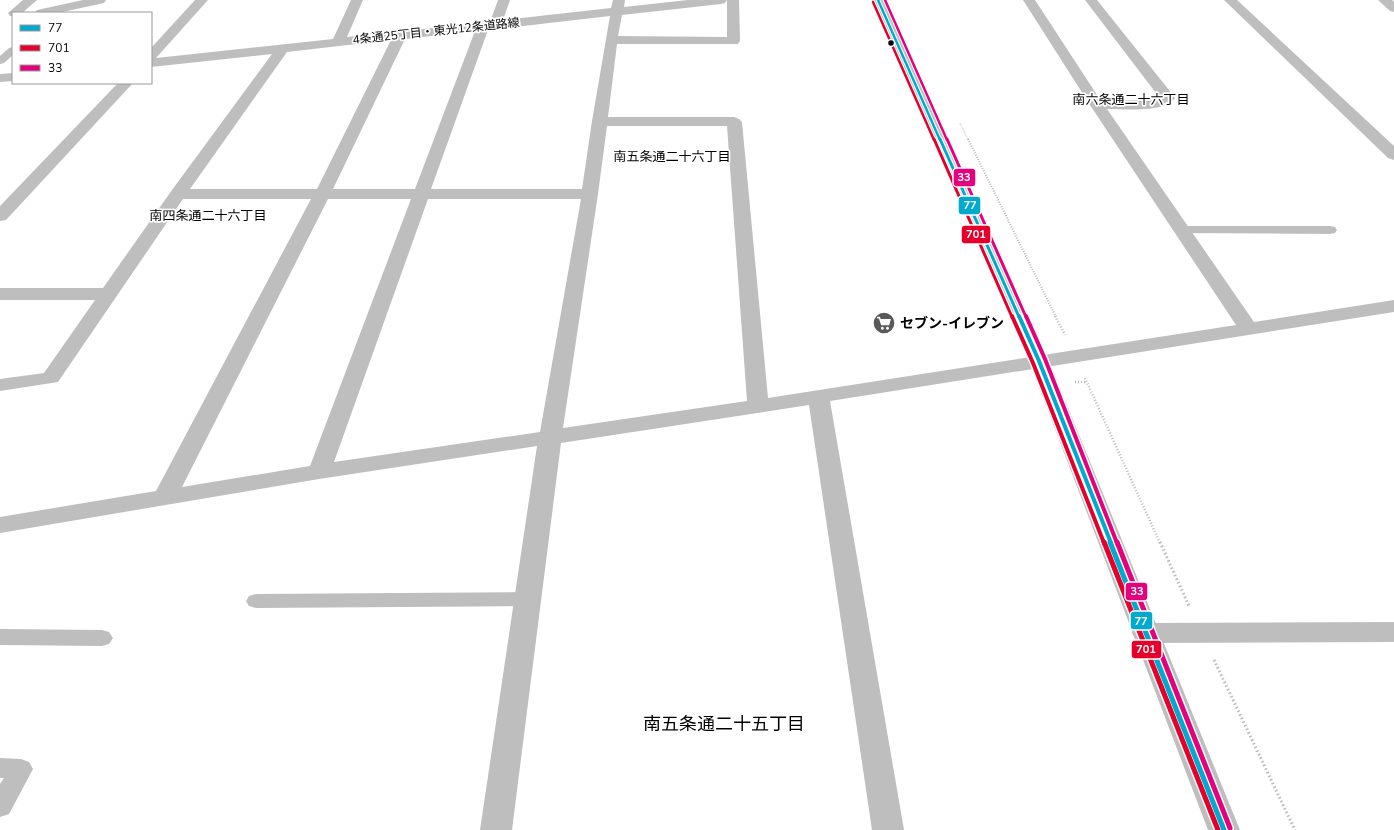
<svg xmlns="http://www.w3.org/2000/svg" width="1394" height="830" viewBox="0 0 1394 830" font-family="'Nunito Sans','Noto Sans JP',sans-serif">
<style>
.lines{fill:none;stroke-linecap:round;stroke-linejoin:round}
.path-far3{stroke:#b9b9b9;stroke-width:1.5;stroke-dasharray:0.5 1;stroke-linecap:butt}
.path-far2{stroke:#b9b9b9;stroke-width:2;stroke-dasharray:1 1.5;stroke-linecap:butt}
.path-far1{stroke:#b9b9b9;stroke-width:2.5;stroke-dasharray:1 2;stroke-linecap:butt}
.path{stroke:#b9b9b9;stroke-width:3;stroke-dasharray:1.5 2.5;stroke-linecap:butt}
.service{fill:#bebebe;fill-rule:evenodd}
.minor{fill:#bebebe;fill-rule:evenodd}
.tertiary{fill:#bebebe;fill-rule:evenodd}
.bus-1-far3-casing{stroke:#fff;stroke-width:4.5}
.bus-1-far2-casing{stroke:#fff;stroke-width:5.5}
.bus-1-far1-casing{stroke:#fff;stroke-width:7}
.bus-1-casing{stroke:#fff;stroke-width:8}
.bus-2-far3-casing{stroke:#fff;stroke-width:4.5}
.bus-2-far2-casing{stroke:#fff;stroke-width:5.5}
.bus-2-far1-casing{stroke:#fff;stroke-width:7}
.bus-2-casing{stroke:#fff;stroke-width:8}
.bus-3-far3-casing{stroke:#fff;stroke-width:4.5}
.bus-3-far2-casing{stroke:#fff;stroke-width:5.5}
.bus-3-far1-casing{stroke:#fff;stroke-width:7}
.bus-3-casing{stroke:#fff;stroke-width:8}
.bus-1-far3{stroke:#00a9ce;stroke-width:2.5}
.bus-1-far2{stroke:#00a9ce;stroke-width:3}
.bus-1-far1{stroke:#00a9ce;stroke-width:4}
.bus-1{stroke:#00a9ce;stroke-width:5}
.bus-2-far3{stroke:#e4002b;stroke-width:2.5}
.bus-2-far2{stroke:#e4002b;stroke-width:3}
.bus-2-far1{stroke:#e4002b;stroke-width:4}
.bus-2{stroke:#e4002b;stroke-width:5}
.bus-3-far3{stroke:#e5007d;stroke-width:2.5}
.bus-3-far2{stroke:#e5007d;stroke-width:3}
.bus-3-far1{stroke:#e5007d;stroke-width:4}
.bus-3{stroke:#e5007d;stroke-width:5}
.bus-dot{fill:#000;stroke:#fff;stroke-width:1.5}
.labels{text-anchor:middle;stroke-width:3.5;stroke-linejoin:round;paint-order:stroke}
.far-street-label{font-size:12px;fill:#000;stroke:#fff}
.far-neighbourhood-label{font-size:13px;fill:#000;stroke:#fff}
.poi-label{font-size:14px;font-weight:bold;fill:#000;stroke:#fff;text-anchor:start}
.near-neighbourhood-label{font-size:18px;fill:#000;stroke:#fff}
.line-badge{stroke:#fff;stroke-width:1.5}
.badge-label{font-size:11px;text-anchor:middle;font-weight:bold;fill:#fff}
</style>
<rect width="100%" height="100%" fill="#fff"/>
<g class="lines">
<!-- path-far3 -->
<path class="path-far3" d="M960,123L968,140"/>
<!-- path-far2 -->
<path class="path-far2" d="M968,139L1056,317"/>
<!-- path-far1 -->
<g class="path-far1">
<path d="M1055,316L1065,335"/>
<path d="M1085,378L1160,543"/>
<path d="M1075,382H1087"/>
</g>
<!-- path -->
<g class="path">
<path d="M1160,542L1189,606"/>
<path d="M1214,660L1295,830"/>
</g>
<!-- service -->
<g class="service">
<path d="M13,47V55L4,63L0,64V56L9,48Z"/>
<path d="M1182,226H1330L1335,227L1337,230L1335,233L1330,234L1177,233L1175,230L1177,227Z"/>
<path d="M528,592L535,594L538,599L535,604L528,606L256,608L249,606L246,601L249,596L256,594Z"/>
<path d="M0,629L102,630L109,632L113,638L109,644L102,646L0,645Z"/>
<path d="M0,758L21,759L29,762L33,769L9,814L0,817V784L4,778H0Z"/>
</g>
<!-- minor -->
<g class="minor">
<path d="M23,0H37L22,13H13V16H10L8,13Z"/>
<path d="M83,0H106L104,3L58,13H35L37,10Z"/>
<path d="M195,0H208L156,58L333,39L351,0H363L347,37L490,22L498,0H510L503,20L611,8L613,0H625L624,7L688,0H739L740,41L738,44H617L608,117H734L739,119L742,122L768,398L1236,325L1090,105L1023,0H1035L1101,101L1153,100L1159,97L1085,0H1097L1173,95L1175,98C1165,113 1125,109 1107,109L1254,322L1394,300V312L830,401L904,830H872L809,405L561,443L512,830H480L537,446L319,479L0,533V517L156,491L311,199H183L58,382L0,391V379L44,373L95,300H0V288H103L172,190L272,54L151,67V48ZM727,0V37L618,36L622,15L721,4L725,3ZM610,16L592,121L582,189H431L488,30ZM475,31L415,189H333L405,39ZM391,40L317,189H190L287,52ZM607,126H727L747,401L563,428L598,194ZM328,199H411L310,466L182,487ZM428,199H581L540,432L334,462Z"/>
<path d="M1224,0H1237L1394,146V160L1388,158Z"/>
<path d="M1378,0H1392L1394,2V12L1390,11Z"/>
<path d="M13,73V81L0,82V74Z"/>
<path d="M118,83H133L6,220L0,221V206Z"/>
<path d="M1394,622V642L1146,643L1136,640L1132,633L1136,626L1146,623Z"/>
</g>
<!-- tertiary -->
<path class="tertiary" d="M872,0H884L1049,361L1240,830H1208L1029,361Z"/>
<!-- bus-1-far3 casing -->
<g class="bus-1-far3-casing">
<path id="bus-1-far3" d="M878,0L940,140"/>
</g>
<!-- bus-1-far2 casing -->
<g class="bus-1-far2-casing">
<path id="bus-1-far2" d="M940,139L1019,317"/>
</g>
<!-- bus-1-far1 casing -->
<g class="bus-1-far1-casing">
<path id="bus-1-far1" d="M1019,316L1039,361L1111,543"/>
</g>
<!-- bus-1 casing -->
<g class="bus-1-casing">
<path id="bus-1" d="M1110,542L1224,830"/>
</g>
<!-- bus-2-far3 casing -->
<g class="bus-2-far3-casing">
<path id="bus-2-far3" d="M873,2L934,140"/>
</g>
<!-- bus-2-far2 casing -->
<g class="bus-2-far2-casing">
<path id="bus-2-far2" d="M934,139L1012,317"/>
</g>
<!-- bus-2-far1 casing -->
<g class="bus-2-far1-casing">
<path id="bus-2-far1" d="M1012,316L1033,363L1104,543"/>
</g>
<!-- bus-2 casing -->
<g class="bus-2-casing">
<path id="bus-2" d="M1104,542L1218,830"/>
</g>
<!-- bus-3-far3 casing -->
<g class="bus-3-far3-casing">
<path id="bus-3-far3" d="M885,0L947,140"/>
</g>
<!-- bus-3-far2 casing -->
<g class="bus-3-far2-casing">
<path id="bus-3-far2" d="M947,139L1026,317"/>
</g>
<!-- bus-3-far1 casing -->
<g class="bus-3-far1-casing">
<path id="bus-3-far1" d="M1026,316L1045,359L1117,543"/>
</g>
<!-- bus-3 casing -->
<g class="bus-3-casing">
<path id="bus-3" d="M1117,542L1230,828"/>
</g>
<!-- bus-1-far3 -->
<use href="#bus-1-far3" class="bus-1-far3"/>
<!-- bus-1-far2 -->
<use href="#bus-1-far2" class="bus-1-far2"/>
<!-- bus-1-far1 -->
<use href="#bus-1-far1" class="bus-1-far1"/>
<!-- bus-1 -->
<use href="#bus-1" class="bus-1"/>
<!-- bus-2-far3 -->
<use href="#bus-2-far3" class="bus-2-far3"/>
<!-- bus-2-far2 -->
<use href="#bus-2-far2" class="bus-2-far2"/>
<!-- bus-2-far1 -->
<use href="#bus-2-far1" class="bus-2-far1"/>
<!-- bus-2 -->
<use href="#bus-2" class="bus-2"/>
<!-- bus-3-far3 -->
<use href="#bus-3-far3" class="bus-3-far3"/>
<!-- bus-3-far2 -->
<use href="#bus-3-far2" class="bus-3-far2"/>
<!-- bus-3-far1 -->
<use href="#bus-3-far1" class="bus-3-far1"/>
<!-- bus-3 -->
<use href="#bus-3" class="bus-3"/>
</g>
<!-- icons -->
<defs>
<g id="supermarket-disc" transform="scale(1.15)"><circle r="9.5" fill="#595959" stroke="#fff"/><path d="M-6-5.5h2.5l.6 2H6L4.5 2H-2.5L-4.4-4H-6ZM-1.5 3.2a1.3 1.3 0 1 0 .1 0ZM3 3.2a1.3 1.3 0 1 0 .1 0Z" fill="#fff"/></g>
</defs>
<g fill-rule="evenodd">
<use href="#supermarket-disc" x="884" y="323"/>
</g>
<!-- markers -->
<circle class="bus-dot" cx="891" cy="43" r="3.5"/>
<g class="labels">
<!-- far-street labels -->
<g class="far-street-label">
<text transform="translate(436 31) rotate(-6)" y="4">4条通25丁目・東光12条道路線</text>
</g>
<!-- far-neighbourhood labels -->
<g class="far-neighbourhood-label">
<text x="1131" y="104">南六条通二十六丁目</text>
<text x="672" y="161">南五条通二十六丁目</text>
<text x="208" y="220">南四条通二十六丁目</text>
</g>
<!-- poi labels -->
<g class="poi-label">
<text x="900" y="328">セブン-イレブン</text>
</g>
<!-- near-neighbourhood labels -->
<g class="near-neighbourhood-label">
<text x="724" y="730">南五条通二十五丁目</text>
</g>
</g>
<g class="line-badge">
<rect x="953" y="168" width="23" height="19" rx="4" fill="#e5007d"/>
<rect x="958" y="196" width="23" height="19" rx="4" fill="#00a9ce"/>
<rect x="961" y="225" width="30" height="19" rx="4" fill="#e4002b"/>
<rect x="1125" y="582" width="23" height="19" rx="4" fill="#e5007d"/>
<rect x="1130" y="611" width="23" height="19" rx="4" fill="#00a9ce"/>
<rect x="1131" y="640" width="31" height="19" rx="4" fill="#e4002b"/>
</g>
<g class="badge-label">
<text x="964" y="181">33</text>
<text x="970" y="209">77</text>
<text x="976" y="238">701</text>
<text x="1137" y="595">33</text>
<text x="1141" y="625">77</text>
<text x="1146" y="653">701</text>
</g>
<!-- legend -->
<rect x="12" y="12" width="140" height="72" fill="#ffffff" stroke="#999999"/>
<rect x="20" y="25" width="20" height="6" fill="#00a9ce" stroke="#999999"/>
<text x="48" y="32" font-size="12" fill="#000000">77</text>
<rect x="20" y="45" width="20" height="6" fill="#e4002b" stroke="#999999"/>
<text x="48" y="52" font-size="12" fill="#000000">701</text>
<rect x="20" y="65" width="20" height="6" fill="#e5007d" stroke="#999999"/>
<text x="48" y="72" font-size="12" fill="#000000">33</text>
</svg>
